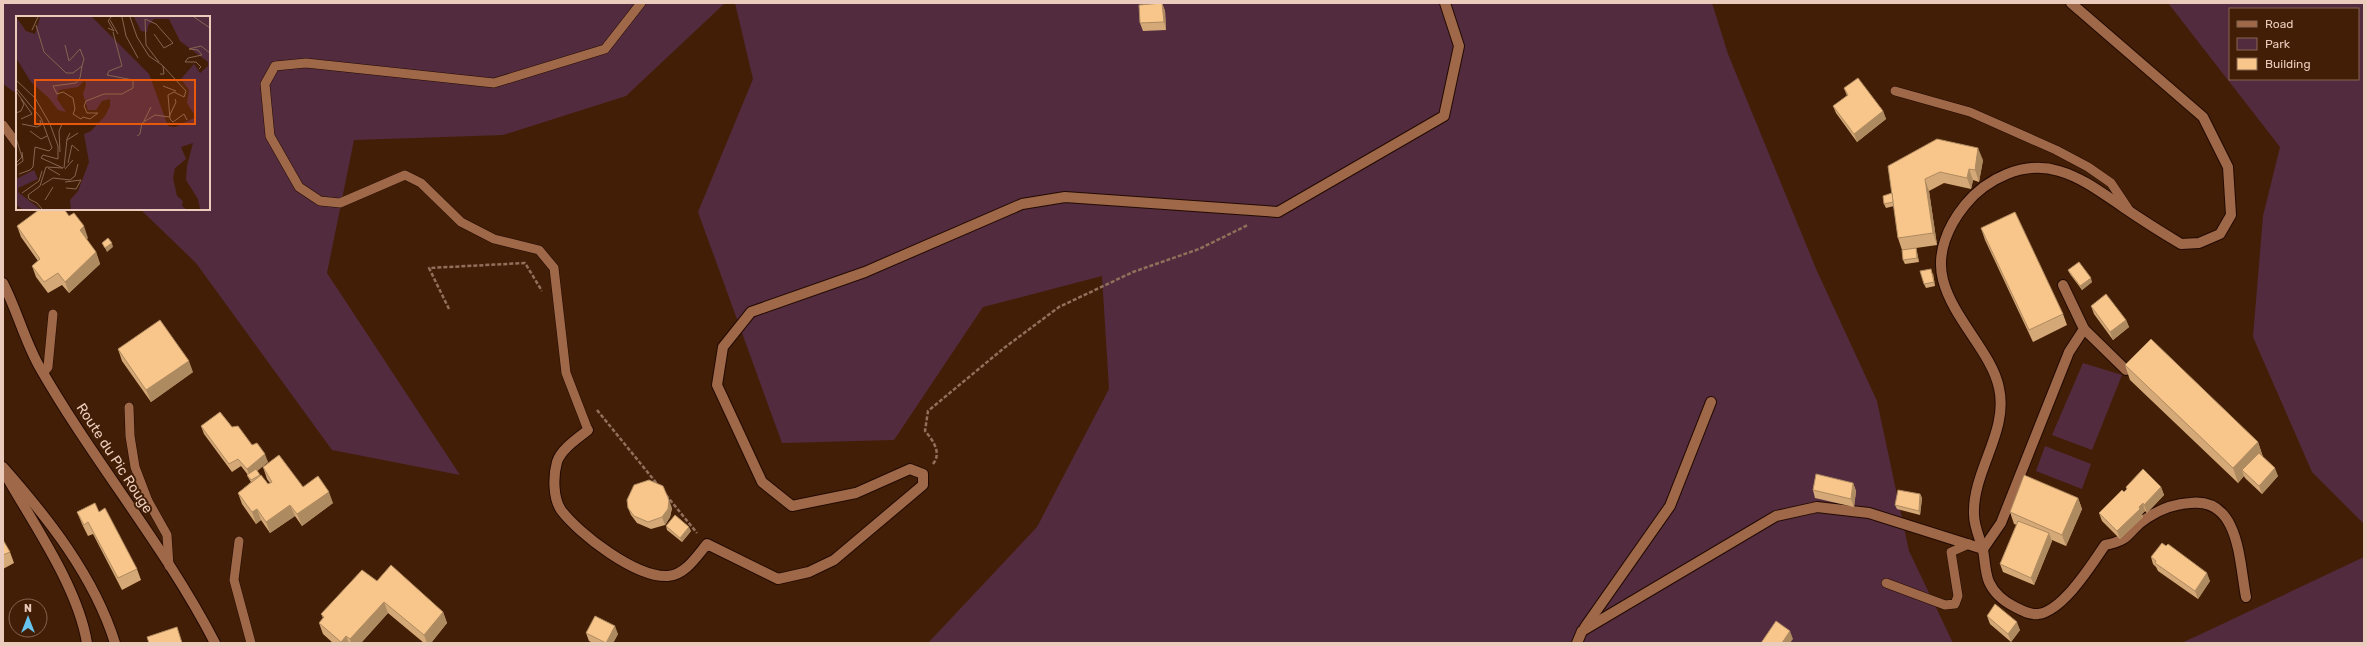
<svg xmlns="http://www.w3.org/2000/svg" width="2367" height="646" viewBox="0 0 2367 646" font-family="Rubik,sans-serif">
<style>
.green{fill:#532b3e;fill-rule:evenodd}
.lines{fill:none;stroke-linecap:round;stroke-linejoin:round}
.lane-casing{stroke:#220a00;stroke-width:10}
.street-casing{stroke:#220a00;stroke-width:12}
.secondary-casing{stroke:#220a00;stroke-width:12}
.path{stroke:#916f5b;stroke-width:2.5;stroke-dasharray:4 2;stroke-linecap:butt}
.lane{stroke:#9e6849;stroke-width:9}
.street{stroke:#9e6849;stroke-width:10}
.secondary{stroke:#9e6849;stroke-width:10}
.wall{fill:#d5a977}
.shaded-wall{fill:#ae8a61}
.building{fill:#f8c58a;stroke:#ae8a61}
.labels{text-anchor:middle;stroke-width:4;stroke-linejoin:round;paint-order:stroke}
.street-label{font-size:14px;fill:#ebccbc;stroke:#421e06}
.inset-road{fill:none;stroke:#86644f;stroke-width:1}
.view{fill:#e8590c;fill-opacity:0.15;stroke:#e8590c;stroke-width:2}
.inset-edge{fill:none;stroke:#ebccbc;stroke-width:2}
</style>
<rect width="100%" height="100%" fill="#421e06"/>
<!-- green -->
<g class="green">
<path d="M3,3H725L626,96L503,135L354,140L327,273L460,475L332,450L196,263L140,209H209V17H17V94L3,84Z"/>
<path d="M735,3H1712L1728,54L1817,271L1877,401L1909,551L1953,643H928L1037,527L1109,389L1102,276L983,307L894,440L782,443L698,212L753,79Z"/>
<path d="M2168,3H2364V524L2312,472L2253,337L2263,216L2280,147ZM2230,9H2358V79H2230Z"/>
<path d="M2083,363L2122,375L2092,450L2052,435Z"/>
<path d="M2045,446L2091,464L2082,489L2036,471Z"/>
<path d="M2364,557V643H2181L2199,635Z"/>
</g>
<g class="lines">
<!-- lane casing -->
<g class="lane-casing">
<g id="lane">
<path d="M1895,91L1970,112L2056,150L2088,167L2111,183L2129,210"/>
<path d="M3,125L17,144"/>
<path d="M43,373L48,367L53,314"/>
<path d="M129,407L130,436L135,467L148,501L167,535L169,566"/>
<path d="M588,430L566,373L554,268L539,250L494,239L461,222L421,183L405,175L340,203L320,201L299,187L270,136L265,84L275,66L306,63L494,83L605,49L641,3"/>
<path d="M239,541L234,580L251,643"/>
<path d="M1886,583L1945,605L1955,604L1958,596L1951,552L1969,544"/>
</g>
</g>
<!-- street casing -->
<g class="street-casing">
<g id="street">
<path d="M2071,3L2203,117L2228,167L2231,215L2220,234L2199,243L2181,244C2161,232 2142,220 2123,207C2102,193 2083,178 2059,171C2024,160 1986,179 1965,205C1948,226 1936,253 1943,280C1953,319 1992,353 1999,388C2009,432 1972,471 1974,515C1974,526 1980,539 1983,550C1985,560 1985,573 1989,582C1994,593 2005,602 2015,607C2023,611 2030,615 2038,614C2063,611 2092,564 2105,545C2133,540 2127,530 2147,518C2160,509 2174,504 2190,503C2240,497 2239,562 2246,597"/>
<path d="M2084,329L2126,370"/>
<path d="M588,430C578,438 561,449 557,462C553,476 553,498 561,510C579,534 636,578 668,576C685,575 697,556 707,544L778,579L809,572L834,560L923,485V474L910,469L856,493L792,506L762,482L717,385L723,347L751,312L865,272L1022,204L1065,197L1278,212L1444,116L1459,46L1445,3"/>
<path d="M3,467C48,518 94,576 115,643"/>
<path d="M8,479C36,528 78,588 87,643"/>
<path d="M1585,627L1670,506L1711,402"/>
<path d="M1577,643L1582,631L1776,516L1817,507L1869,513L1983,549L2001,523L2069,352L2084,329L2063,285"/>
</g>
</g>
<!-- secondary casing -->
<g class="secondary-casing">
<path id="secondary" d="M3,283C17,310 24,339 39,366C93,461 165,546 215,643"/>
</g>
<!-- path -->
<g class="path">
<path d="M449,309L429,268L525,263L542,291"/>
<path d="M597,410L658,485"/>
<path d="M933,464C942,453 933,440 925,431L928,411L1004,348L1059,307L1133,272L1199,249L1248,225"/>
<path d="M666,495L697,533"/>
</g>
<!-- lane -->
<use href="#lane" class="lane"/>
<!-- street -->
<use href="#street" class="street"/>
<!-- secondary -->
<use href="#secondary" class="secondary"/>
</g>
<!-- wall -->
<g class="wall">
<path d="M1162,3L1165,11L1166,30L1143,31L1140,23Z"/>
<path d="M1844,88L1883,111L1886,119L1857,142L1836,113L1833,106L1847,96Z"/>
<path d="M1983,160L1979,182L1973,180L1971,189L1944,183L1929,191L1937,245L1902,250L1898,238L1894,206L1886,208L1884,204L1892,193L1888,166Z"/>
<path d="M17,226L88,238L86,239L96,252L100,264L69,293L62,285L48,293L36,277L32,266L38,261L21,237Z"/>
<path d="M1981,228L2063,314L2067,325L2033,342L1985,240Z"/>
<path d="M1916,248L1917,252L1919,262L1905,264L1903,260Z"/>
<path d="M2068,270L2092,282L2082,290L2070,274Z"/>
<path d="M1933,273L1935,286L1926,288L1924,284Z"/>
<path d="M2091,306L2126,320L2129,327L2113,340L2094,314Z"/>
<path d="M118,349L193,372L151,402L122,361Z"/>
<path d="M2125,365L2258,442L2263,457L2278,476L2262,494L2245,478L2244,476L2238,483L2130,380Z"/>
<path d="M201,426L232,427L268,462L257,471L260,476L268,484L270,483L267,479L263,467L303,487L333,503L302,526L295,516L270,533L261,520L256,524L242,504L238,493L251,482L249,479L247,475H248L241,466L232,472L204,434Z"/>
<path d="M1853,483L1856,491L1854,507L1815,498L1813,490Z"/>
<path d="M2126,487H2161L2164,495L2147,513L2145,511L2142,514L2143,517L2120,539L2102,521L2099,513L2124,492L2127,489Z"/>
<path d="M1920,494L1922,498L1920,515L1897,509L1895,505Z"/>
<path d="M2078,498L2082,509L2066,546L2052,540V541L2034,585L2003,572L2000,564L2017,525L2014,524L2010,512Z"/>
<path d="M628,508H672L670,517L665,525L651,529L637,523L631,515Z"/>
<path d="M77,512H99L137,569L141,580L122,590L93,534L88,536L82,524Z"/>
<path d="M666,526L691,531L682,542L667,530Z"/>
<path d="M3,540L10,552L14,563L3,569Z"/>
<path d="M2166,546L2210,581L2198,599L2158,571L2156,567L2153,564L2151,557Z"/>
<path d="M377,581L443,612L447,623L431,643H424L388,613L361,643H333L323,634L319,623L323,618L321,614Z"/>
<path d="M1987,616L2020,630L2011,642L1990,624Z"/>
<path d="M586,633L618,634L613,643H593L589,641Z"/>
</g>
<!-- shaded-wall -->
<g class="shaded-wall">
<path d="M1162,3L1165,11L1166,30L1164,22Z"/>
<path d="M1883,111L1886,119L1857,142L1854,134Z"/>
<path d="M1978,148L1983,160L1979,182L1975,170Z"/>
<path d="M1969,169L1973,180L1971,189L1967,178Z"/>
<path d="M1925,179L1929,191L1937,245L1933,233Z"/>
<path d="M84,226L88,238L84,241L80,230Z"/>
<path d="M112,243L113,247L107,252L105,248Z"/>
<path d="M1916,248L1917,252L1919,262L1917,258Z"/>
<path d="M96,252L100,264L69,293L65,282Z"/>
<path d="M2091,278L2092,282L2082,290L2080,286Z"/>
<path d="M2126,320L2129,327L2113,340L2110,332Z"/>
<path d="M189,361L193,372L151,402L146,390Z"/>
<path d="M2258,442L2263,457L2242,470L2244,476L2238,483L2233,468Z"/>
<path d="M265,454L268,462L250,477L247,469Z"/>
<path d="M2275,468L2278,476L2262,494L2259,486Z"/>
<path d="M1853,483L1856,491L1854,507L1851,499Z"/>
<path d="M2161,487L2164,495L2147,513L2144,505Z"/>
<path d="M329,492L333,503L302,526L297,514Z"/>
<path d="M1920,494L1922,498L1920,515L1919,511Z"/>
<path d="M2078,498L2082,509L2066,546L2062,535Z"/>
<path d="M669,500L672,508L670,517L665,525L662,517Z"/>
<path d="M2143,503L2145,511L2142,514L2143,517L2120,539L2117,531L2139,507Z"/>
<path d="M290,505L295,516L270,533L266,522Z"/>
<path d="M257,509L261,520L256,524L252,512Z"/>
<path d="M689,527L691,531L682,542L680,538Z"/>
<path d="M2049,533L2052,541L2034,585L2031,578Z"/>
<path d="M2207,573L2210,581L2198,599L2195,591Z"/>
<path d="M384,602L388,613L361,643H351L350,639Z"/>
<path d="M443,612L447,623L431,643H427L424,635Z"/>
<path d="M2017,622L2020,630L2011,642L2008,634Z"/>
<path d="M615,626L618,634L613,643H606Z"/>
<path d="M1790,631L1793,639L1790,643H1782Z"/>
<path d="M346,636L349,643H341V642Z"/>
</g>
<!-- building -->
<g class="building">
<path d="M1162,3L1164,22L1140,23L1139,5Z"/>
<path d="M1858,78L1883,111L1854,134L1833,106L1848,95L1844,88Z"/>
<path d="M1937,139L1978,148L1975,170L1969,169L1967,178L1940,172L1925,179L1933,233L1898,238L1888,166Z"/>
<path d="M1892,193L1893,202L1884,204L1883,196Z"/>
<path d="M40,209H64L69,216L74,213L84,226L80,230L96,252L65,282L58,273L44,282L32,266L40,259L17,226Z"/>
<path d="M2015,212L2063,314L2029,330L1981,228Z"/>
<path d="M108,238L112,243L105,248L102,243Z"/>
<path d="M1916,248L1917,258L1903,260L1902,250Z"/>
<path d="M2079,262L2091,278L2080,286L2068,270Z"/>
<path d="M1931,269L1934,282L1924,284L1920,271Z"/>
<path d="M2106,294L2126,320L2110,332L2091,306Z"/>
<path d="M160,320L189,361L146,390L118,349Z"/>
<path d="M2151,339L2258,442L2233,468L2125,365Z"/>
<path d="M220,412L232,427L238,426L252,445L257,443L265,454L247,469L238,459L229,464L201,426Z"/>
<path d="M2259,453L2275,468L2259,486L2242,470Z"/>
<path d="M279,455L303,487L318,476L329,492L297,514L290,505L266,522L257,509L252,512L238,493L261,475L268,484L272,482L263,467Z"/>
<path d="M256,469L260,475L251,480L247,475Z"/>
<path d="M2143,469L2161,487L2144,505L2143,503L2139,507L2140,509L2117,531L2099,513L2122,490L2124,492L2127,489L2126,487Z"/>
<path d="M1816,474L1853,483L1851,499L1813,490Z"/>
<path d="M2024,475L2078,498L2062,535L2010,512Z"/>
<path d="M649,480L663,486L669,500L668,509L662,517L648,522L634,516L628,508L627,500L634,485Z"/>
<path d="M1898,490L1920,494L1919,511L1895,505Z"/>
<path d="M95,503L99,512L105,508L137,569L118,578L88,522L84,525L77,512Z"/>
<path d="M675,515L689,527L680,538L666,526Z"/>
<path d="M2018,521L2049,533L2031,578L2000,564Z"/>
<path d="M3,540L10,552L3,555Z"/>
<path d="M2162,543L2166,546L2168,544L2207,573L2195,591L2155,563L2156,561L2151,557Z"/>
<path d="M391,565L443,612L424,635L384,602L350,639L346,636L341,642L319,623L324,617L321,614L362,570L377,581Z"/>
<path d="M1995,604L2017,622L2008,634L1987,616Z"/>
<path d="M595,616L615,626L606,643L586,633Z"/>
<path d="M1776,621L1790,631L1782,643H1761Z"/>
<path d="M177,627L182,643H149L147,637Z"/>
</g>
<g class="labels">
<!-- street labels -->
<g class="street-label">
<text transform="translate(115 458) rotate(57)" y="5">Route du Pic Rouge</text>
</g>
</g>
<!-- overview -->
<g transform="translate(16 16)">
<rect width="194" height="194" fill="#421e06"/>
<path d="M0,1L10,15L19,18L24,1H76L133,58L152,110L159,111L180,101L171,87L173,74L165,63L178,48L184,57L192,50V46L164,25L153,3H138L132,10L131,16L125,15L118,1H194V193H184L182,183L170,164L171,150L177,127L165,131L170,143L159,152L157,162L161,180L167,185L166,190L170,193H55L54,184L62,175L73,146L68,118L75,115L89,100L94,90V83L86,85L80,94H72L67,78L70,69L69,64L62,71L43,74L41,83L50,96L42,94L33,82L15,66L0,42ZM18,154L22,163L2,172V176L24,193H6L0,189V163Z" fill="#532b3e"/>
<path class="inset-road" d="M106,1L110,20L122,42M114,1L121,21L133,40L146,49L170,75L168,81L158,76L152,79L154,103L157,106L168,98L171,104M178,1L194,12M94,4L102,18M20,9L28,36L46,53L50,57H57L66,50L64,62L60,67L37,70L41,78L47,76L57,82L59,93L57,98L65,103L67,101L74,103L82,97H71L68,90L70,85L88,78H106L117,72V64L91,59L93,55L106,50L97,16M92,12L98,15L92,5L95,1M16,14L22,1M138,18L148,32L157,27L140,8L129,3L130,29L143,46M49,29L53,45L64,33L68,43L66,50M183,53L185,51L180,46H169L172,42L186,39L182,34L173,33L185,30L194,37M144,58H148L147,50M0,64L19,82L34,108L42,130V143L27,139L25,142L47,152L30,151L24,170L12,179L13,183L21,187L26,193M147,70L160,75M0,72L25,102L36,132L33,135L19,131L17,151L14,154L3,158M0,75L16,98L5,103M0,97L5,95L8,88L5,83M128,105L135,91M6,108L21,111L25,109L24,104M14,115L25,123L31,120M121,120L124,118L126,107L139,99L153,101L160,86L159,83M51,124L62,117M44,136L43,115L46,108M0,147L6,141L0,122M52,147L56,129L63,135M0,150L7,145L6,136M32,152L44,159M48,152L51,123L54,117M49,153L57,144M49,166L65,164L60,173L50,172M26,169L37,162L54,164L59,160L62,148M6,177L23,165L26,155M29,184L37,171"/>
<path class="view" d="M19,64H179V108H19Z"/>
<rect width="194" height="194" class="inset-edge"/>
</g>
<!-- border -->
<rect width="2367" height="646" fill="none" stroke="#ebccbc" stroke-width="8"/>
<!-- legend -->
<rect x="2229" y="8" width="130" height="72" fill="#421e06" stroke="#86644f"/>
<rect x="2237" y="21" width="20" height="6" fill="#9e6849" stroke="#86644f"/>
<text x="2265" y="28" font-size="12" fill="#ebccbc">Road</text>
<rect x="2237" y="38" width="20" height="12" fill="#532b3e" stroke="#86644f"/>
<text x="2265" y="48" font-size="12" fill="#ebccbc">Park</text>
<rect x="2237" y="58" width="20" height="12" fill="#f8c58a" stroke="#86644f"/>
<text x="2265" y="68" font-size="12" fill="#ebccbc">Building</text>
<!-- north arrow -->
<g transform="translate(28 618)"><circle r="19" fill="#421e06" stroke="#86644f"/>
<path d="M0-3L7 15L0 10L-7 15Z" fill="#67c4ef"/>
<text y="-6" font-size="11" font-weight="bold" text-anchor="middle" fill="#ebccbc">N</text>
</g>
</svg>
